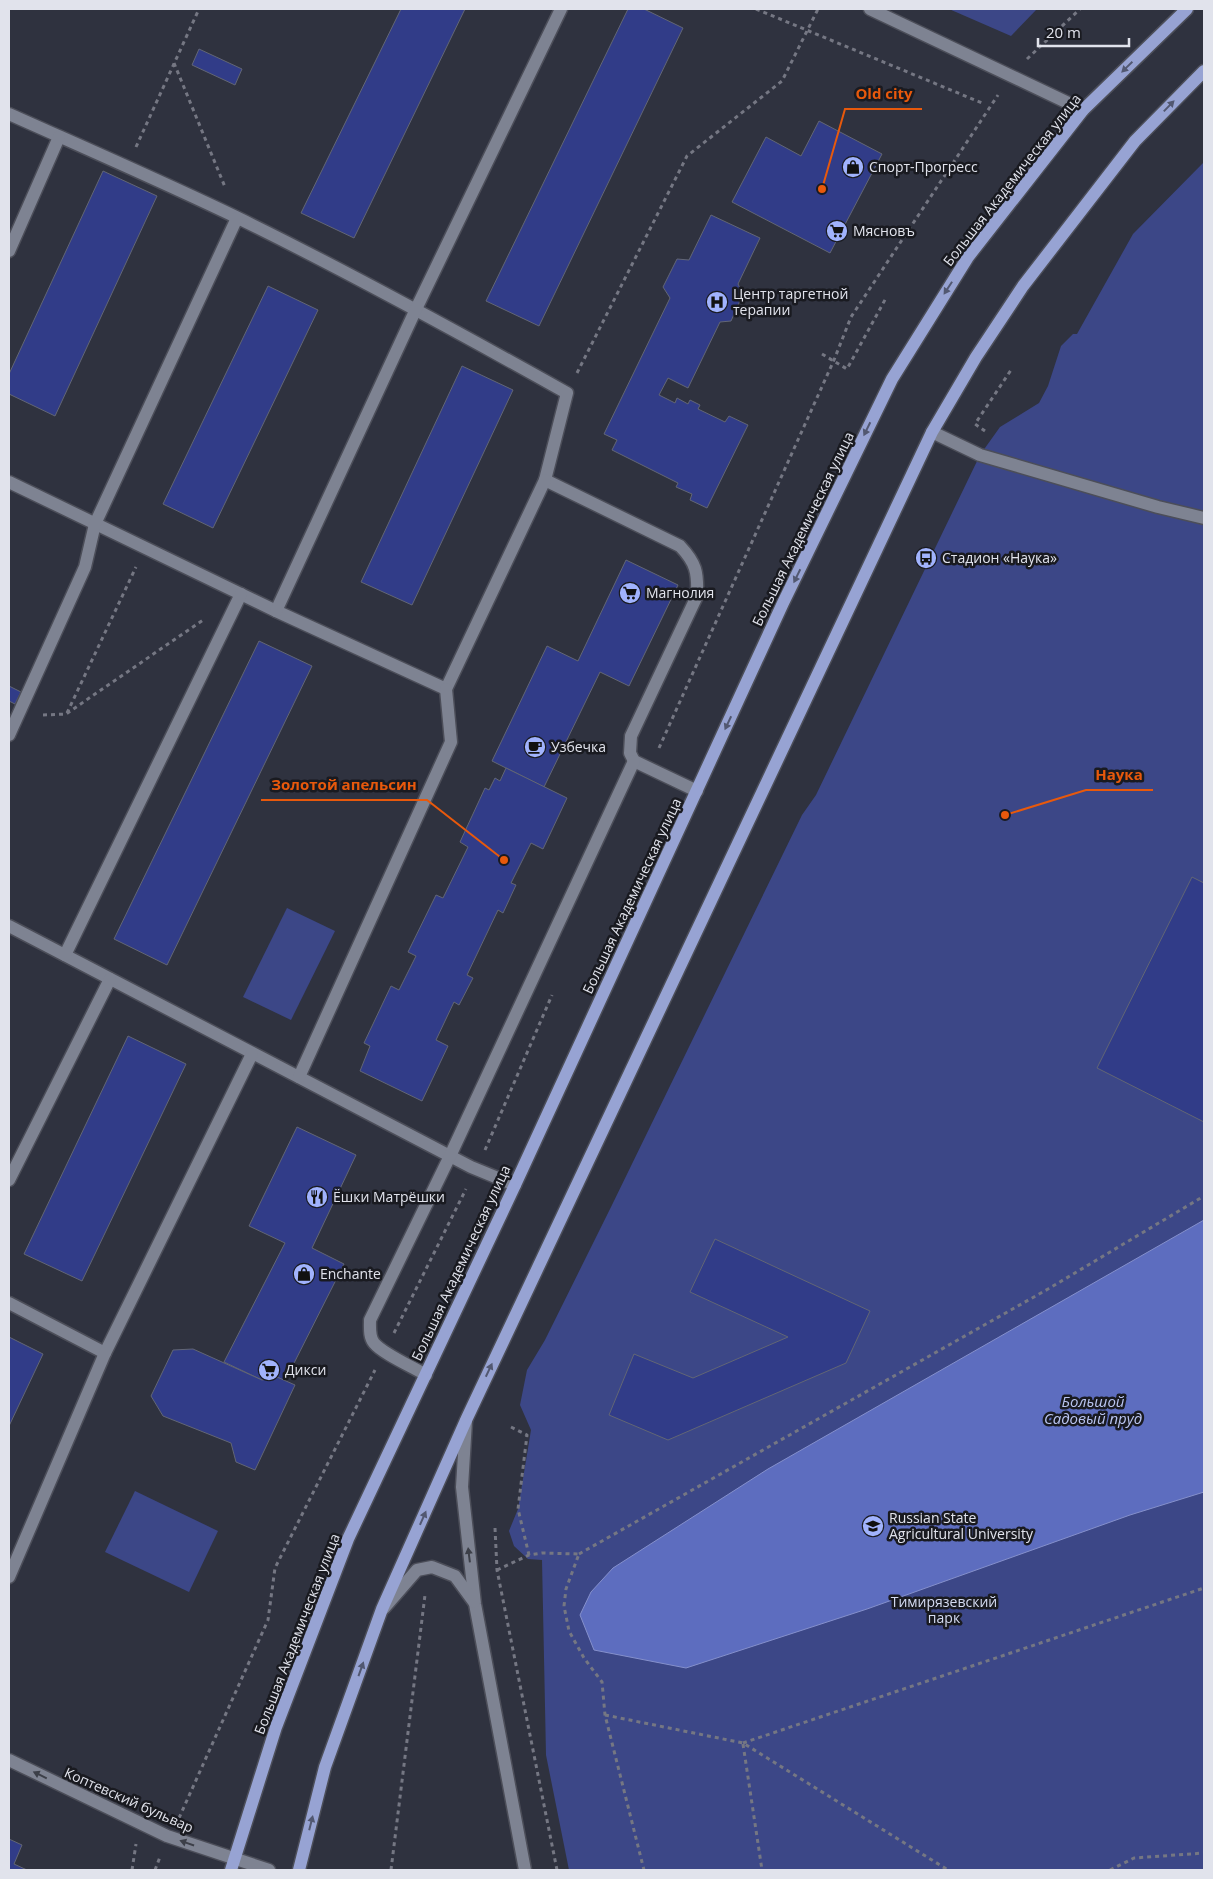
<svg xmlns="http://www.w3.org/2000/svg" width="1213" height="1879" viewBox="0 0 1213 1879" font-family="'Open Sans',sans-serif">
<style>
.green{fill:#3c4787}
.water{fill:#5d6dbf;stroke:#8590cc}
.building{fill:#313c88;stroke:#626675}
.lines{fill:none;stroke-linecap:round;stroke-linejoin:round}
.minor-casing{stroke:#4c4e59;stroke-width:15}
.major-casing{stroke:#4c4e59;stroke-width:15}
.path{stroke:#757783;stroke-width:3;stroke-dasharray:4 4;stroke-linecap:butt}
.minor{stroke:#7e8392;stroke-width:12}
.major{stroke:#97a3d3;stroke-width:12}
.oneway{fill:#525871}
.oneway2{fill:#3c3f48}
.labels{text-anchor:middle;stroke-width:5;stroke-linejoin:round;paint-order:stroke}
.poi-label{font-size:14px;fill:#e1e3ec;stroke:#191a20;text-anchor:start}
.street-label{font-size:14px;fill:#e1e3ec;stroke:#191a20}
.park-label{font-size:14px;fill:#d5dcf2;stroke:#191a20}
.water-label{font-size:15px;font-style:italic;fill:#bac5f1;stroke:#191a20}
.leader{fill:none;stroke:#e8590c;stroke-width:2}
.callout-dot{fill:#e8590c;stroke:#191a20;stroke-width:2}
.callout-label{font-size:15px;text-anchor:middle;font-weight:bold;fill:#e8590c;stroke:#191a20;stroke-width:5;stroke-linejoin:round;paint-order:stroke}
</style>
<rect width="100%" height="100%" fill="#2f323f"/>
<!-- green -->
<g class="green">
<path d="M949,9H1037L1011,36Z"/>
<path d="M1204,162V1870H569L546,1755L542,1560L528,1559L514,1546L509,1531L518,1509L531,1430L520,1405L527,1370L545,1340L612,1205L802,815L816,795L980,455L1000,427L1039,403L1048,386L1061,346L1073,334H1077L1133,234Z"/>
<path d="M287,908L335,931L291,1020L243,997Z"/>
<path d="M135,1491L218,1531L189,1592L105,1552Z"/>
</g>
<!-- water -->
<path class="water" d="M1204,1220V1492L1130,1515L867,1609L686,1668L594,1650L580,1615L591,1592L613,1568L768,1469Z"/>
<!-- building -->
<g class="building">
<path d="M401,9H465L354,238L301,213Z"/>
<path d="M628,9H644L683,28L539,326L486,301Z"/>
<path d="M199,49L242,69L235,85L192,65Z"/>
<path d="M819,121L882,154L830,253L732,202L766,137L801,156Z"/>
<path d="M103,171L157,196L55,416L9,394V374Z"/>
<path d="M711,215L760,238L738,284L743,294L731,321L720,322L688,388L668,378L659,395L675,403L677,398L688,404L690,400L700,405L698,409L725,422L729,416L748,425L707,508L690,500L692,494L676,487L678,483L612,450L617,440L604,434L670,298L663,287L677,259L689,260Z"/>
<path d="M268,286L318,310L213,528L163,504Z"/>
<path d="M462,366L513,390L412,605L361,582Z"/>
<path d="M626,560L678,585L629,686L600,672L544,787L492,761L547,646L578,661Z"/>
<path d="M259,641L312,666L167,965L114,939Z"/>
<path d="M9,686L21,692L15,704L9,701Z"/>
<path d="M506,768L567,798L543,849L531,843L511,883L516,885L503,913L498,910L467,975L473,978L459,1005L454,1002L436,1040L448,1046L422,1101L360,1071L370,1046L364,1043L391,986L399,990L416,956L408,952L436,895L443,898L468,847L460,842L485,788L489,790L495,778L500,781Z"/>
<path d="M1192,877L1204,883V1122L1097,1068Z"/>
<path d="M128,1036L186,1064L82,1281L24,1254Z"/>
<path d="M297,1127L356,1155L312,1248L344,1264L285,1381L277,1377L262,1380L224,1362L285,1243L249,1226Z"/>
<path d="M715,1239L870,1311L846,1363L668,1440L609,1415L634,1354L693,1378L788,1337L690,1292Z"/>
<path d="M9,1337L43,1354L9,1426Z"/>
<path d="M193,1349L262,1380L277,1377L295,1385L255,1470L236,1462L231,1443L163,1416L151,1396L173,1350Z"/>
<path d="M9,1839L22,1845L14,1864L27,1870H9Z"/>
</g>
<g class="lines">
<!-- minor casing -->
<g class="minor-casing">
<g id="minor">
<path d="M870,9L1083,110"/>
<path d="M9,114C85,148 161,181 236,217C349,272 458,332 567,393L545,480L680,546C696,563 698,572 697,596L631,736L630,753L634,761L697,791"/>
<path d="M9,251L59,137"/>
<path d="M932,432L980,455L1158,507L1204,518"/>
<path d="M9,482L276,611L446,689L545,480"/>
<path d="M276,611L416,309L561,9"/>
<path d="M9,735L85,567L95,524L237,218"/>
<path d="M9,926L471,1167L515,1185"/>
<path d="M65,955L241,594"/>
<path d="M299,1077L451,742L446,689"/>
<path d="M9,1180L110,979"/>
<path d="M9,1303L105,1353"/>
<path d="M426,1375C413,1367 383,1354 374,1343C369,1337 370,1328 370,1320L450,1156L634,761"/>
<path d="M466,1421L462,1487L475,1604L525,1870"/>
<path d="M9,1577L105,1353L252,1054"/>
<path d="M384,1608L417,1570L432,1567L455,1576L474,1602"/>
<path d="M9,1760L167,1836L269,1870"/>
</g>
</g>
<!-- major casing -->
<g class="major-casing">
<g id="major">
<path d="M231,1870L276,1727L348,1539L515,1185L783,603L892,379L968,257L1083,110L1187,9"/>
<path d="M299,1870L325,1767L382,1609L467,1418L932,432L976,357L1023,286L1135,141L1204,71"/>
</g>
</g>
<!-- path -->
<g class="path">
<path d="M756,9L982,103"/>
<path d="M1027,59L1080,9"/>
<path d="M174,63L225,187"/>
<path d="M136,147L199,9"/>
<path d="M822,354L847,369L886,298"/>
<path d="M577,373L687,156L782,81L818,9"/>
<path d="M985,431L975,424L1011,370"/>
<path d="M67,713L136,567"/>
<path d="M43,715L66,714L203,620"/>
<path d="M659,748L834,360L851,317L998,95"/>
<path d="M485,1150L552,995"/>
<path d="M394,1333L466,1189"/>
<path d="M511,1427L527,1435L518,1509L529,1555"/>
<path d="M495,1528L497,1570L557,1870"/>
<path d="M579,1554L1048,1289L1204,1196"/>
<path d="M497,1570L529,1555L542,1553L579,1554L566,1589L564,1606L569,1631L584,1658L602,1682L605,1715L644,1870"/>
<path d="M605,1715L743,1743L948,1870"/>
<path d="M743,1743L1204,1588"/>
<path d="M743,1744L762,1870"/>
<path d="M179,1818L268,1620L275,1568L375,1370"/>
<path d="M132,1870L136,1844"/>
<path d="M155,1870L160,1857"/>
<path d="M391,1870L425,1595"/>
<path d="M1110,1870L1134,1858L1204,1853"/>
</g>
<!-- minor -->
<use href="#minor" class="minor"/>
<!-- major -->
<use href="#major" class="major"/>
</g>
<!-- one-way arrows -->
<defs><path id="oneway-solid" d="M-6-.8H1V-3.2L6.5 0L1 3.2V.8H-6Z" transform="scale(1.25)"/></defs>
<g class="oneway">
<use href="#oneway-solid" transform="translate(1127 67) rotate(136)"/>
<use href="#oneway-solid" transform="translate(1169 106) rotate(-46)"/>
<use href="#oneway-solid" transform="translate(948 288) rotate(123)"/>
<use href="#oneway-solid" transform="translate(867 429) rotate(116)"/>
<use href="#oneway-solid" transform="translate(797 576) rotate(116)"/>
<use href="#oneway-solid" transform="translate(728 723) rotate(115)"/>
<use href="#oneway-solid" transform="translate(489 1370) rotate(-65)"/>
<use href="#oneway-solid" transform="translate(423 1518) rotate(-66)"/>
<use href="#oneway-solid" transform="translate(361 1669) rotate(-70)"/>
<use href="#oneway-solid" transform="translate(311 1823) rotate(-76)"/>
</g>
<g class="oneway2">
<use href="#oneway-solid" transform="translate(469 1555) rotate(-97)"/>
<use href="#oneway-solid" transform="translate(40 1775) rotate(-154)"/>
<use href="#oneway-solid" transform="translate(187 1843) rotate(-161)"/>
</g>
<!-- icons -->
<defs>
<g id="shop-disc" transform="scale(1.125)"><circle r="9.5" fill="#a1b3fd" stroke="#191a20"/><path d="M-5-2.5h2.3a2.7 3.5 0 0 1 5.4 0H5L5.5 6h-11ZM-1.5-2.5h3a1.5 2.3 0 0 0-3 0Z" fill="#111"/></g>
<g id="supermarket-disc" transform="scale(1.125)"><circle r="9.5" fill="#a1b3fd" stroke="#191a20"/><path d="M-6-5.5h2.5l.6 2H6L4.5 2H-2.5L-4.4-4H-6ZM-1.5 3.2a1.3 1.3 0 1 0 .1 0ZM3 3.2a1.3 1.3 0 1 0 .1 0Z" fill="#111"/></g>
<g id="hospital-disc" transform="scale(1.125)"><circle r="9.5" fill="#a1b3fd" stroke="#191a20"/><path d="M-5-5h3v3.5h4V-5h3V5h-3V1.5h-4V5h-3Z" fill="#111"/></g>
<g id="bus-disc" transform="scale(1.125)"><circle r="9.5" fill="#a1b3fd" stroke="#191a20"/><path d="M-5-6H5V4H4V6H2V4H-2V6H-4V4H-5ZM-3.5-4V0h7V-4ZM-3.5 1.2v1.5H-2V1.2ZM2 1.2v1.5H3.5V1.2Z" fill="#111"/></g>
<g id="cafe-disc" transform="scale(1.125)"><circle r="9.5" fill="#a1b3fd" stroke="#191a20"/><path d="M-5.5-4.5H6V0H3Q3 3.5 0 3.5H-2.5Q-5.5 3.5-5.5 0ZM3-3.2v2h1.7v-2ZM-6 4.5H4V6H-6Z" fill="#111"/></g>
<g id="restaurant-disc" transform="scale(1.125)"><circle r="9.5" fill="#a1b3fd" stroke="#191a20"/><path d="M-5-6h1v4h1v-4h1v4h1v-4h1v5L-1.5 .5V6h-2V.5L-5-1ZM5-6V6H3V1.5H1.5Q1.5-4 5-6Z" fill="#111"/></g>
<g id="university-disc" transform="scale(1.125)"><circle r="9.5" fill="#a1b3fd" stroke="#191a20"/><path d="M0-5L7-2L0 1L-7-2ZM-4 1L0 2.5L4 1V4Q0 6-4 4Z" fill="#111"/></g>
</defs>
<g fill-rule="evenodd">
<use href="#shop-disc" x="853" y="167"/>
<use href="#supermarket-disc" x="837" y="231"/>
<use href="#hospital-disc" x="717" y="302"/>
<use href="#bus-disc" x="926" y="558"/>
<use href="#supermarket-disc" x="630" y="593"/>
<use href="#cafe-disc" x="535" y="747"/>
<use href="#restaurant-disc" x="317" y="1197"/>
<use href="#shop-disc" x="304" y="1274"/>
<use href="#supermarket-disc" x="269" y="1370"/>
<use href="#university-disc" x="873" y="1526"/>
</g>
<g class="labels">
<!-- poi labels -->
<g class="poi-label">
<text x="869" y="172">Спорт-Прогресс</text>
<text x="853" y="236">Мясновъ</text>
<text x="733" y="299">Центр таргетной<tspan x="733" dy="16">терапии</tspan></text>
<text x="942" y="563">Стадион «Наука»</text>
<text x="646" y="598">Магнолия</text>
<text x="551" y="752">Узбечка</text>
<text x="333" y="1202">Ёшки Матрёшки</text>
<text x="320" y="1279">Enchante</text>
<text x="285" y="1375">Дикси</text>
<text x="889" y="1523">Russian State<tspan x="889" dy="16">Agricultural University</tspan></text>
</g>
<!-- street labels -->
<g class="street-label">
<text transform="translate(1012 180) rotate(-52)" y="5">Большая Академическая улица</text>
<text transform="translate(803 529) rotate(-64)" y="5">Большая Академическая улица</text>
<text transform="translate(632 896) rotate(-65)" y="5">Большая Академическая улица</text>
<text transform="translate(461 1263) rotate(-65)" y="5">Большая Академическая улица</text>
<text transform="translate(297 1634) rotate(-69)" y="5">Большая Академическая улица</text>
<text transform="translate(129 1800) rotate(24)" y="5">Коптевский бульвар</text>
</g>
<!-- park labels -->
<g class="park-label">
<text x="944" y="1607">Тимирязевский<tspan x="944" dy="16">парк</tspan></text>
</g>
<!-- water labels -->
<g class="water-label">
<text x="1093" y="1407">Большой<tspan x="1093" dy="17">Садовый пруд</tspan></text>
</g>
</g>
<!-- callouts -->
<path class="leader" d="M822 189L845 109H922M1005 815L1086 790H1153M504 860L427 800H261"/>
<g class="callout-dot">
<circle cx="822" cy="189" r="5"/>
<circle cx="1005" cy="815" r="5"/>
<circle cx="504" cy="860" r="5"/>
</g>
<g class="callout-label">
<text x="884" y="99">Old city</text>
<text x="1119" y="780">Наука</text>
<text x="344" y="790">Золотой апельсин</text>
</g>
<!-- border -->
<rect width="1213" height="1879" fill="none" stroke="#e1e3ec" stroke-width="20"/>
<!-- scale -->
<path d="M1038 38v8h91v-8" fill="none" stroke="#e1e3ec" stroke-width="2.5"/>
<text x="1046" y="38" font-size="15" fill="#e1e3ec" stroke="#191a20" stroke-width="4" paint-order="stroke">20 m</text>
</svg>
